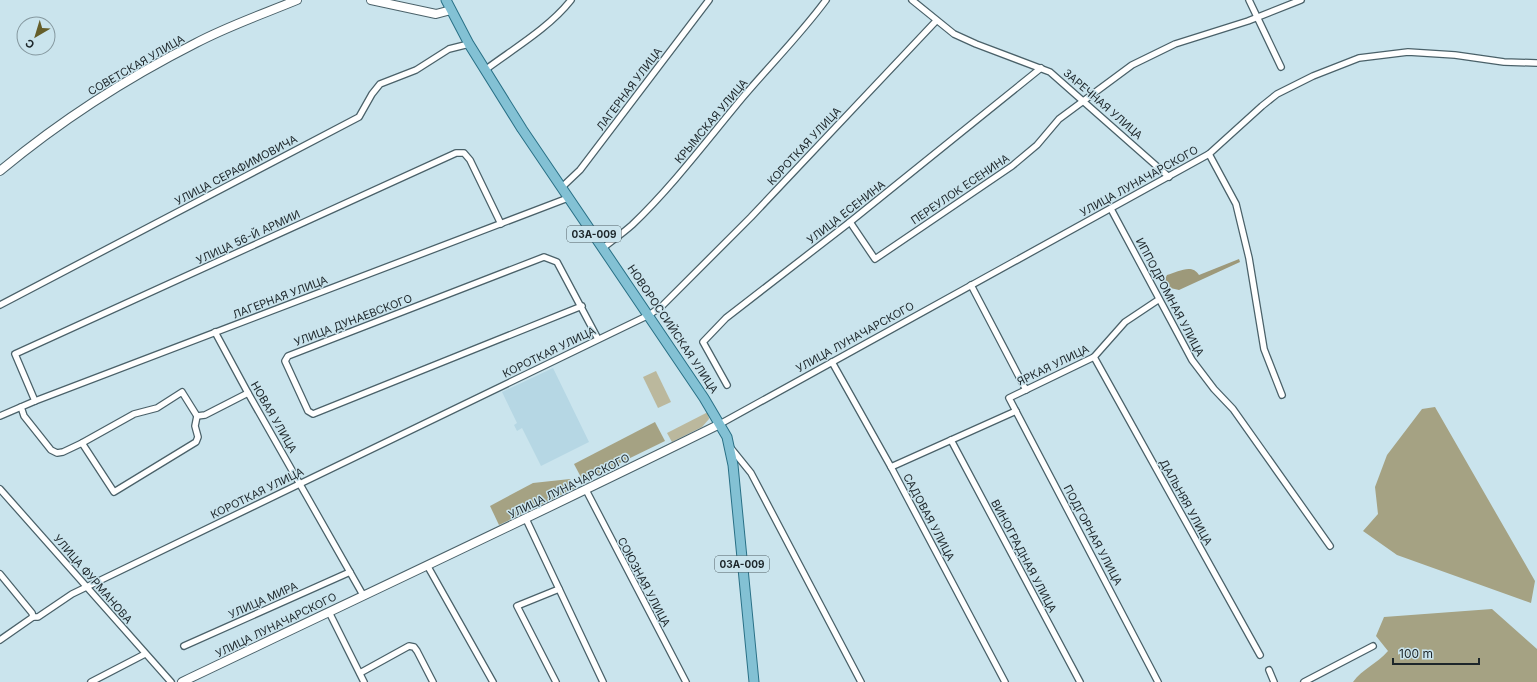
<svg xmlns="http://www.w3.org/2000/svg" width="1537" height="682" viewBox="0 0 1537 682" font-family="Inter,sans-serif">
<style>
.built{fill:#b6d7e4}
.green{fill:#bbb89d}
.forest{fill:#a5a283}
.water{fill:#9d997a}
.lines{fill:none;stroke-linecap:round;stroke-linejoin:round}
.minor-casing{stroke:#4a6169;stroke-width:8}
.secondary-casing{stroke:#4a6169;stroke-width:10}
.primary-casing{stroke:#297086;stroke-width:11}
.minor{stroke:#fff;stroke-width:5.5}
.secondary{stroke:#fff;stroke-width:8}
.primary{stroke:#83c1d4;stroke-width:9}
.labels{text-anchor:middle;stroke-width:3;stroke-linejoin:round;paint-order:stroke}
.shield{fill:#cae4ed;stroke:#515f64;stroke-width:1}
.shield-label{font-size:10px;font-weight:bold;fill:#1d262a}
.street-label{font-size:11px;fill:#1d262a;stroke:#cae4ed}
</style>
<rect width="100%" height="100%" fill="#cae4ed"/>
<!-- built -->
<path class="built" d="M553,368L589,442L541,466L522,428L517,431L514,425L517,423L502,392Z"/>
<!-- green -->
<g class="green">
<path d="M656,371L671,402L658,408L643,377Z"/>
<path d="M708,412L709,419L702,427L672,442L667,433Z"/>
</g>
<!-- forest -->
<g class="forest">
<path d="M1435,407L1535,581L1531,603L1397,555L1363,531L1378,514L1375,487L1387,455L1422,409Z"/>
<path d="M655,422L665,441L583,481L574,464Z"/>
<path d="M570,479L575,488L499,525L490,506L533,483Z"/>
<path d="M1492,609L1537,649V682H1353C1362,669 1377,664 1388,651L1376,636L1384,617Z"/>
</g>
<!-- water -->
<path class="water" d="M1239,259L1240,262L1179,290L1166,287L1165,279L1167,275C1178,272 1192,263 1199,275Z"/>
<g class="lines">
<!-- minor casing -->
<g class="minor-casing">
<g id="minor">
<path d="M912,0L954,34L976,44L1050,72L1169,177"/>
<path d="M1249,0L1281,67"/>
<path d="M485,70C513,49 549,28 571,0"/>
<path d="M1209,154L1236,204L1249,258L1264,349L1282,395"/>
<path d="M561,188L580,170L709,0"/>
<path d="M1111,209L1192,360L1214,389L1233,409L1330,546"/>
<path d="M850,222L875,259L1012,166L1037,145L1059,119L1132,65L1175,44L1248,21L1301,0"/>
<path d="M603,248C613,240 623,233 632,225C672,187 708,139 743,97C771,64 801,34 826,0"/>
<path d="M971,285L1026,390"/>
<path d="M0,305L359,117L372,94L380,84L416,70L449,49L469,44"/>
<path d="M582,306L313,414L308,411L285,361L288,356L544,257L557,262L598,339"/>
<path d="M215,332L248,393L363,595"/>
<path d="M1094,357L1260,655"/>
<path d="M832,362L891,467L1005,682"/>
<path d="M727,385L703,342L726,318L850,222L1041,68"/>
<path d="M35,401L15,354L456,153H464L470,160L501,224"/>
<path d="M21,407L24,416L51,450L57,453L63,452L82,443L134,414L157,408L182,392L197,416L205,415L248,393"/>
<path d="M0,416L35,401L568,198"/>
<path d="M720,424L1209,154L1262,106L1277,94L1313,76L1359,58L1408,52L1455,55L1504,62L1537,63"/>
<path d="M951,440L1080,682"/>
<path d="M82,443L114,492L196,442L198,437L195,426L197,416"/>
<path d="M730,447L751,473L861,682"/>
<path d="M891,467L1016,411"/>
<path d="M0,489L171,682"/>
<path d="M586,490L686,682"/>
<path d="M526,519L603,682"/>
<path d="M427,565L493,682"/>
<path d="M0,574L32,613L33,617L0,640"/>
<path d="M329,612L364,682"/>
<path d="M33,617H38L72,594L649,315L662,306L751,217L936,21"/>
<path d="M184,646L350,572"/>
<path d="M1269,670L1274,682"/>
<path d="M360,673L409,646L414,647L417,651L433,682"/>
<path d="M91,682L145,654"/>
<path d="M556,682L517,606L559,589"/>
<path d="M1158,682L1009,398L1094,357L1125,322L1158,300"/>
<path d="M1304,682L1373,646"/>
</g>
</g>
<!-- secondary casing -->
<g class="secondary-casing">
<g id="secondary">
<path d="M371,0L436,14L451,10"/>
<path d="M0,171C60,121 127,78 196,43C228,26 263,14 297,0"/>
<path d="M182,682C362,596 542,512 720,424"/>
</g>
</g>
<!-- primary casing -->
<g class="primary-casing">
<path id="primary" d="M446,0L469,44L522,129L704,398L727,437L733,465L754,682"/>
</g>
<!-- minor -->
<use href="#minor" class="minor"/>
<!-- secondary -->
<use href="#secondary" class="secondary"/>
<!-- primary -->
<use href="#primary" class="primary"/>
</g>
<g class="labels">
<!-- shield labels -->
<g class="shield">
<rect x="567" y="226" width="54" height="16" rx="3"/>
<rect x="715" y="556" width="54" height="16" rx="3"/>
</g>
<g class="shield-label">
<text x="594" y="238">03А-009</text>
<text x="742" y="568">03А-009</text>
</g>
<!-- street labels -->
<g class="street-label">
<text transform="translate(136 65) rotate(-30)" y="4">СОВЕТСКАЯ УЛИЦА</text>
<text transform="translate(629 89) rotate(-53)" y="4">ЛАГЕРНАЯ УЛИЦА</text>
<text transform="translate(1103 104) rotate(41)" y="4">ЗАРЕЧНАЯ УЛИЦА</text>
<text transform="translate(711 121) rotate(-50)" y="4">КРЫМСКАЯ УЛИЦА</text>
<text transform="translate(804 146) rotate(-47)" y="4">КОРОТКАЯ УЛИЦА</text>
<text transform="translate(236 170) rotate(-28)" y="4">УЛИЦА СЕРАФИМОВИЧА</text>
<text transform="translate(1139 181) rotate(-29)" y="4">УЛИЦА ЛУНАЧАРСКОГО</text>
<text transform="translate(960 189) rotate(-34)" y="4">ПЕРЕУЛОК ЕСЕНИНА</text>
<text transform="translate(846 212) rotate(-38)" y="4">УЛИЦА ЕСЕНИНА</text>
<text transform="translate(248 237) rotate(-25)" y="4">УЛИЦА 56-Й АРМИИ</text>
<text transform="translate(280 297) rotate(-21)" y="4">ЛАГЕРНАЯ УЛИЦА</text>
<text transform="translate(1170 297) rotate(62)" y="4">ИППОДРОМНАЯ УЛИЦА</text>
<text transform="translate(353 320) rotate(-21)" y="4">УЛИЦА ДУНАЕВСКОГО</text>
<text transform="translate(673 329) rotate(56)" y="4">НОВОРОССИЙСКАЯ УЛИЦА</text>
<text transform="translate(855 337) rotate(-29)" y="4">УЛИЦА ЛУНАЧАРСКОГО</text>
<text transform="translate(549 352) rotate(-26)" y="4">КОРОТКАЯ УЛИЦА</text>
<text transform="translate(1053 365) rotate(-26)" y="4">ЯРКАЯ УЛИЦА</text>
<text transform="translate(274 417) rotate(60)" y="4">НОВАЯ УЛИЦА</text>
<text transform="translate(569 486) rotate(-26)" y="4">УЛИЦА ЛУНАЧАРСКОГО</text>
<text transform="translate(257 493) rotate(-26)" y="4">КОРОТКАЯ УЛИЦА</text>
<text transform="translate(1186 502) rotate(61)" y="4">ДАЛЬНЯЯ УЛИЦА</text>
<text transform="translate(929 517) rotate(62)" y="4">САДОВАЯ УЛИЦА</text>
<text transform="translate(1093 535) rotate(62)" y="4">ПОДГОРНАЯ УЛИЦА</text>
<text transform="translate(1024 556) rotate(62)" y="4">ВИНОГРАДНАЯ УЛИЦА</text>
<text transform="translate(93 579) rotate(49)" y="4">УЛИЦА ФУРМАНОВА</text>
<text transform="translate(644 582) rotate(62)" y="4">СОЮЗНАЯ УЛИЦА</text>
<text transform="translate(263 600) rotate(-24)" y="4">УЛИЦА МИРА</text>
<text transform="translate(276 625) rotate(-26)" y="4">УЛИЦА ЛУНАЧАРСКОГО</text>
</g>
</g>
<!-- north arrow -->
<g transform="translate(36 36) rotate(218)"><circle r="19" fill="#cae4ed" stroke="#85989f"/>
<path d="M0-3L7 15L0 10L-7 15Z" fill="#655e2a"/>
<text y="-6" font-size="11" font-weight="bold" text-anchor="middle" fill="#1d262a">С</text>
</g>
<!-- scale -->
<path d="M1393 658v6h86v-6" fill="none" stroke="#1d262a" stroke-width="2"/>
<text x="1399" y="658" font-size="12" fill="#1d262a" stroke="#cae4ed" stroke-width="3" paint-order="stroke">100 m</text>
</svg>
